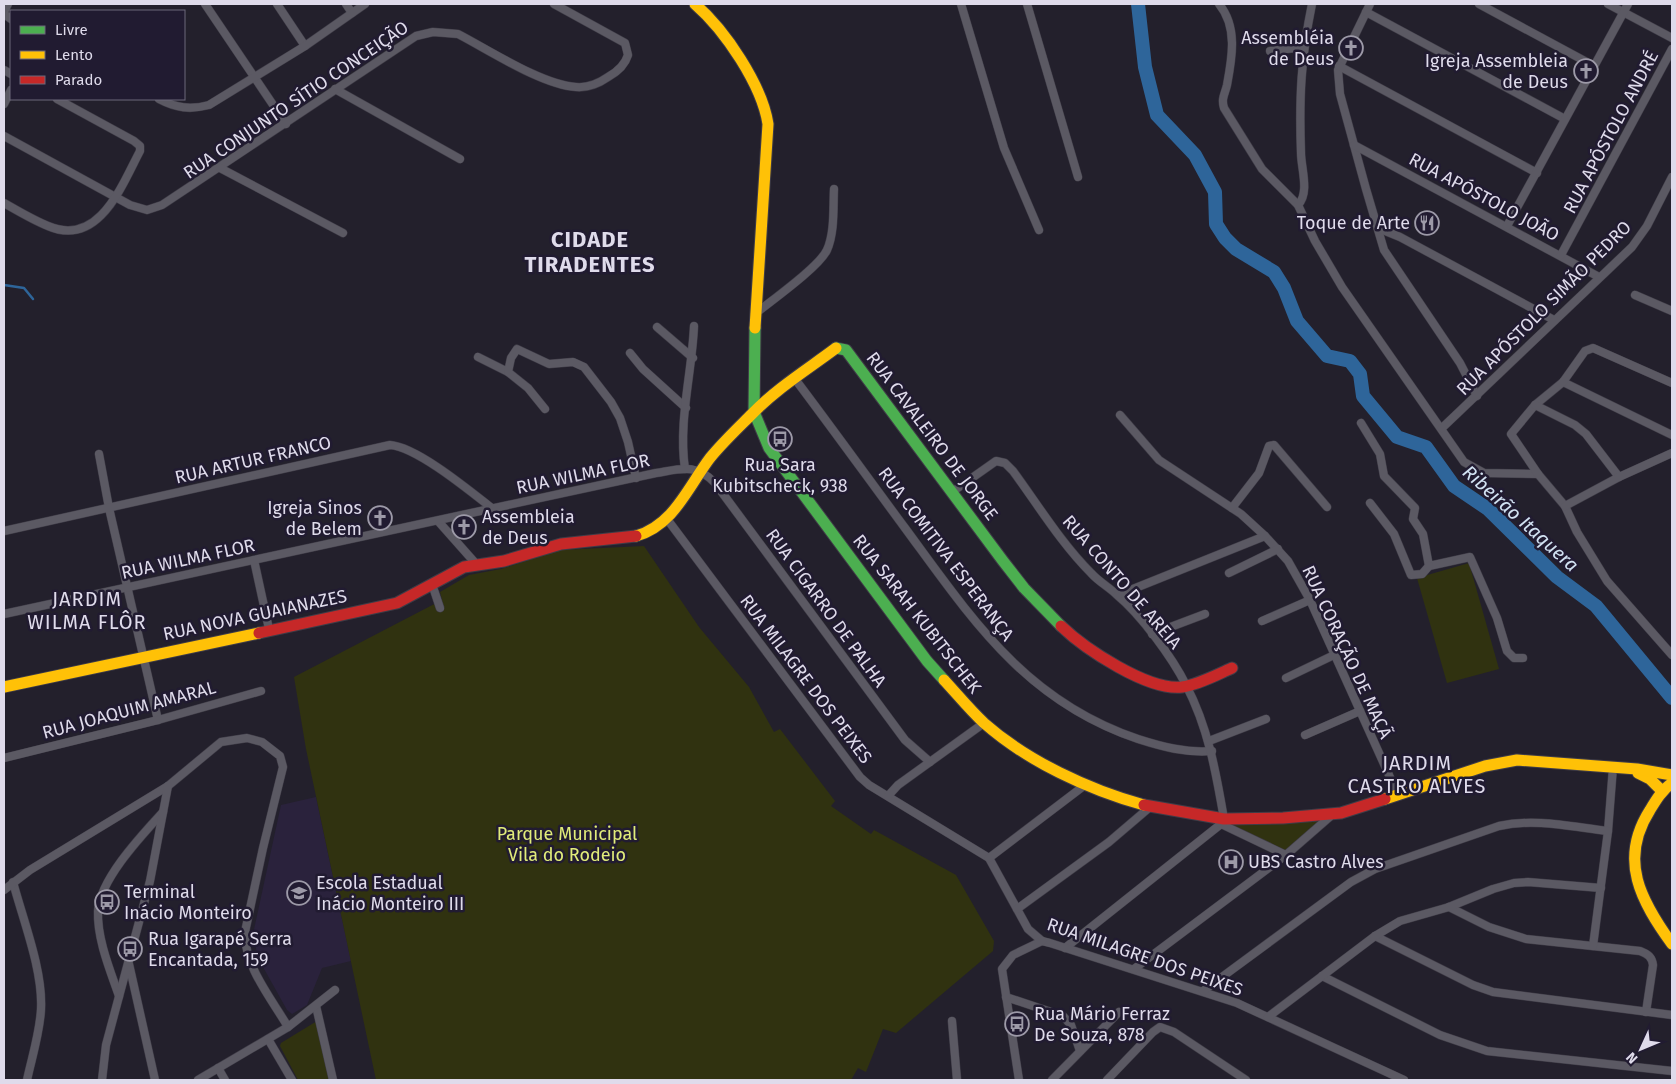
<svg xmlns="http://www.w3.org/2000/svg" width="1676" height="1084" viewBox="0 0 1676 1084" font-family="'Fira Sans',sans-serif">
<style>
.built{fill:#2a223c}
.green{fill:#303210}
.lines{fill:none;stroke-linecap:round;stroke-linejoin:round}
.stream{stroke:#2e659a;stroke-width:2.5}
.river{stroke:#2e659a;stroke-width:14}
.street-casing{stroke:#3f3c47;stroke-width:9}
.fast-casing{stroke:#3f3c47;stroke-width:13}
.slow-casing{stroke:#3f3c47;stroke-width:13}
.jam-casing{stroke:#3f3c47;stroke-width:13}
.street{stroke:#5b5963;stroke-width:8}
.fast{stroke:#4caf50;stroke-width:11}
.slow{stroke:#ffc107;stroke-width:11}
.jam{stroke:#c62828;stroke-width:11}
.labels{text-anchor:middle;stroke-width:5;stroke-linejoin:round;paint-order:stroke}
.poi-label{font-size:18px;fill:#dfdbeb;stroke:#211b31;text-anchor:start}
.street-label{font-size:18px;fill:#dfdbeb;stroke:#211b31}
.park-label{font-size:18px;fill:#e1ec7a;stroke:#211b31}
.water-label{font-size:19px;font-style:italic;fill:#d2e2f2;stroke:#211b31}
.quarter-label{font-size:20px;letter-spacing:1px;fill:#dfdbeb;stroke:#211b31}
.district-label{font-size:22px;font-weight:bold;letter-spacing:1px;fill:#dfdbeb;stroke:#211b31}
</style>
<rect width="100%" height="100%" fill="#23202c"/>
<!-- built -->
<path class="built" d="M316,797L351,961L322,968L307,1005L292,1014L287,1010L258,958L253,934L281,805Z"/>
<!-- green -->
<g class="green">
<path d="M644,546L699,627L749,687L774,732L780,729L835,801L831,806L871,834L874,830L956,875L994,941L993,951L896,1033L883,1029L866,1072L858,1068L851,1080H376L306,749L294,677L442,600L440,592L469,575L501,569L560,550Z"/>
<path d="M1469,563L1499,669L1447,683L1417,578Z"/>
<path d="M1321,820L1285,851L1226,825Z"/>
<path d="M317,1021L331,1080H298L280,1046L281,1043Z"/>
</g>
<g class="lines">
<!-- stream -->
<path class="stream" d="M4,285L24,288L33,299"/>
<!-- river -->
<path class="river" d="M1138,4L1145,67L1157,115L1195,155L1215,192L1216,224L1225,238L1236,249L1274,272L1284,288L1297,321L1327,356L1350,361L1360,374L1363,396L1397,437L1426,447L1454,486L1488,509L1557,577L1596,606L1672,698"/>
<!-- street casing -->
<g class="street-casing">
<g id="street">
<path d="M205,4L286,124"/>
<path d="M277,4L305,46"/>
<path d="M346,4L352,13"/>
<path d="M961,4L1004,148L1039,230"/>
<path d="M1027,4L1078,177"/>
<path d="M1219,4C1238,27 1232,58 1227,85C1225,94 1221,98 1224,108L1262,169L1298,205L1315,241L1342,287L1464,462L1484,473L1538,474"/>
<path d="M1370,4L1338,70L1340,94L1366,189L1384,250L1460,363L1477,396"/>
<path d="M1479,4L1594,66"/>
<path d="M1608,4L1672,38"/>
<path d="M4,12L8,4"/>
<path d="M1366,12L1565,119"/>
<path d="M4,14L11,19"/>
<path d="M1270,51L1304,47"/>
<path d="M1339,66L1537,173"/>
<path d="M4,70L11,74"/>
<path d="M335,89L460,159"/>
<path d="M159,99C176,108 190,110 209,105L305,46L365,4"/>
<path d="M4,104L11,90"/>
<path d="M4,136L130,205L147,210L162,205L416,36L433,32L458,34C489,50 542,85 576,87C588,88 598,84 608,77C617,72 625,65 628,55L625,43L554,4"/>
<path d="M1354,145L1599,277"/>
<path d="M220,168L343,233"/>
<path d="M4,203C18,211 33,220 48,226C99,248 122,185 140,151V146L134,141L57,99"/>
<path d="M1298,205C1310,193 1301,168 1301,153C1299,98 1301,57 1312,4"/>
<path d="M1507,226L1628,4"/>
<path d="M1378,228L1400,237L1554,320"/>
<path d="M1561,255L1672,49"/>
<path d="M1635,295L1672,311"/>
<path d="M755,314C772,300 819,267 827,250C835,232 833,207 834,189"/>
<path d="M657,327L693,358"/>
<path d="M630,353L643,369L686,408"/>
<path d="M478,357L508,372"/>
<path d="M795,379C832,428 868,478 905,528C972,619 1025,701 1138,739C1163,747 1186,753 1212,751"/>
<path d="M1563,382L1672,435"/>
<path d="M1672,383L1593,348L1585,351L1563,382L1535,405L1511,434L1538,474L1565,506L1577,532L1607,581L1672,655"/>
<path d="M1535,405L1575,425L1586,434L1619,477"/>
<path d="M545,409L528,388L508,372L511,358L517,349L549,364L573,362L584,367L611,402L620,418L628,442L636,478"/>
<path d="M1120,415L1159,460L1241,514L1265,536L1288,561L1310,600L1398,795"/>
<path d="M1361,423L1380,454L1384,476L1415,508L1413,519L1423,534L1429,566L1470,557L1497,618L1507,651L1514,658H1523"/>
<path d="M1442,428L1632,247L1647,226L1672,177"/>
<path d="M99,454L109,508L158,720"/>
<path d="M685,469C678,422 692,373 694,326"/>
<path d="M952,492L996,461L1005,463L1013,471C1038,505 1061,543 1091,573C1099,582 1109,587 1117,595C1141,615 1172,657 1186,685C1208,727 1216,772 1224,819L1221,824L1065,948"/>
<path d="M1370,503L1394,534L1411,575L1422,574L1429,566"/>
<path d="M1565,506L1619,477L1672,453"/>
<path d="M1232,508L1259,473L1269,446L1274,445L1327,507"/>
<path d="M667,519L860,777L869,785L989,858L1028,929L1042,941L1050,943L1237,1003L1404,1080"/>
<path d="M438,521L477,565"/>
<path d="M4,531L390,445C417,447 470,491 493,509"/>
<path d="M254,560L269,629"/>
<path d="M1229,573L1278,549"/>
<path d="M432,584L440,608"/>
<path d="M1118,595L1265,536"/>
<path d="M4,614L656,473C681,469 696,463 715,483L905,740L930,762"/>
<path d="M1262,621L1310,600"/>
<path d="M1152,634L1205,614"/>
<path d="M1286,678L1334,655"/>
<path d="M1305,735L1360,711"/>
<path d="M1209,741L1266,719"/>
<path d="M4,758L158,720L261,691"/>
<path d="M888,796L898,785L984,723"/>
<path d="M1221,824L1286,855"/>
<path d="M989,858L1085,785"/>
<path d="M13,882C23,920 43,970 41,1009C40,1032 32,1057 27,1080"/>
<path d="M4,890L30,870L168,786L221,742L247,738L262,742L280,756L283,767L263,848L245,932C244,966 271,998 288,1027"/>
<path d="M1449,907L1489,927L1526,939L1640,951C1648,954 1652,957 1653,965L1646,1012"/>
<path d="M1017,909L1109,842L1150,807"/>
<path d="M1375,936L1473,985L1493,992L1672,1015"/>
<path d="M1593,946L1608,831L1613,767"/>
<path d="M129,964L155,1080"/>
<path d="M1134,969L1286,855L1333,814"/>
<path d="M1322,976L1440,1035L1487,1051L1672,1071"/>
<path d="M1203,991L1351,882L1375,869L1499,826C1535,818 1572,827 1608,831"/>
<path d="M119,996C110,970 97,939 98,911C100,879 142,835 163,812"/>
<path d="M1006,997L1063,1016L1071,1025L1080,1051"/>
<path d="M316,1006L333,1080"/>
<path d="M1268,1017L1375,936L1400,921L1449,907L1493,889L1514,883L1528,882L1601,888"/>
<path d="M952,1021L957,1080"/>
<path d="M268,1039L292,1080"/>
<path d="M218,1068L225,1080"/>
<path d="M102,1080L106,1045L150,881L168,786"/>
<path d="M198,1080L288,1027L335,990"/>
<path d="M1019,1080L1002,969L1013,955L1042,941"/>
<path d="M1052,1080L1119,1012"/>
<path d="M1107,1080L1153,1032L1160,1027L1174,1032L1246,1080"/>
</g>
</g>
<!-- fast casing -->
<g class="fast-casing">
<g id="fast">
<path d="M755,328L754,412L769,448L927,661L944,680"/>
<path d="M836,348L846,350L1003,561L1024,588L1061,626"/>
</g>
</g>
<!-- slow casing -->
<g class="slow-casing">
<g id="slow">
<path d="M695,4C725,30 762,85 768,124L755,328"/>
<path d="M636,536C674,525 688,487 710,458C723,442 738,428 752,414C777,388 808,369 836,348"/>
<path d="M944,680C957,694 970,710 984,723C1027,761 1089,790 1144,805"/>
<path d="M4,687L259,633"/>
<path d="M1638,773L1650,779L1662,791"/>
<path d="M1672,783C1662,790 1656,800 1650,810C1618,860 1641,901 1672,944"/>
<path d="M1385,799L1485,766L1517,760L1637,769L1672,775"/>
</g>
</g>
<!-- jam casing -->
<g class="jam-casing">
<g id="jam">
<path d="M1061,626C1085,649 1148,691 1182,687C1200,684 1216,675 1232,668"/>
<path d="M259,633L397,603L464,567L504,561L561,544L636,536"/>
<path d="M1144,805L1224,819L1283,818L1341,813L1385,799"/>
</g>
</g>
<!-- street -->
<use href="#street" class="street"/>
<!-- fast -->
<use href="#fast" class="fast"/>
<!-- slow -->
<use href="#slow" class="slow"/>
<!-- jam -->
<use href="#jam" class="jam"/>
</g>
<!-- icons -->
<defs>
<g id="church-ring" transform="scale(1.25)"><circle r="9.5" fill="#211b31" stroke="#9d9aa8" stroke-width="1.5"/><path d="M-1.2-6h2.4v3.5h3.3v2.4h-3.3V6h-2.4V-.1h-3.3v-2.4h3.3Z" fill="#9d9aa8"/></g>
<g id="restaurant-ring" transform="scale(1.25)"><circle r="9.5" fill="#211b31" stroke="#9d9aa8" stroke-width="1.5"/><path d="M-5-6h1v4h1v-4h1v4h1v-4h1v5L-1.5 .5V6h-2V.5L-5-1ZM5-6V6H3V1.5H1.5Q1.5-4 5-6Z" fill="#9d9aa8"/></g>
<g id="bus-ring" transform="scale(1.25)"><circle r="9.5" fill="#211b31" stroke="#9d9aa8" stroke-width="1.5"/><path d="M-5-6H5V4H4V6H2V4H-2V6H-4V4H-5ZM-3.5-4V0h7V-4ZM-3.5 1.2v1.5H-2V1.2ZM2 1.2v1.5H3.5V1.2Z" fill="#9d9aa8"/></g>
<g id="hospital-ring" transform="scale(1.25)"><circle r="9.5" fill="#211b31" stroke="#9d9aa8" stroke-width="1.5"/><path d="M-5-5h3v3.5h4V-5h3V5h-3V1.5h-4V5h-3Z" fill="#9d9aa8"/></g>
<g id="school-ring" transform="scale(1.25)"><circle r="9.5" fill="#211b31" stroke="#9d9aa8" stroke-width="1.5"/><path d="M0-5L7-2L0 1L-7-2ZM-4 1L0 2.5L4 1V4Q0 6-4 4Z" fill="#9d9aa8"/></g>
</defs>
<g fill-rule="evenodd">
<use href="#church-ring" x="1351" y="48"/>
<use href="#church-ring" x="1586" y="71"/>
<use href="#restaurant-ring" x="1427" y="223"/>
<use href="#bus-ring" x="780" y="439"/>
<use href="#church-ring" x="380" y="518"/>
<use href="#church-ring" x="464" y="527"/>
<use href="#hospital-ring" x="1231" y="862"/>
<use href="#school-ring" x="299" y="893"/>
<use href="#bus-ring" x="107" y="902"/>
<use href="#bus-ring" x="130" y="949"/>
<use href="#bus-ring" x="1017" y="1024"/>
</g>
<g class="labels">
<!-- poi labels -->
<g class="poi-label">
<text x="1334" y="44" text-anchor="end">Assembléia<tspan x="1334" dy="21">de Deus</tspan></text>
<text x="1568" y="67" text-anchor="end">Igreja Assembleia<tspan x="1568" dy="21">de Deus</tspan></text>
<text x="1410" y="229" text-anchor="end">Toque de Arte</text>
<text x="780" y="471" text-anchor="middle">Rua Sara<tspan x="780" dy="21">Kubitscheck, 938</tspan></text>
<text x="362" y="514" text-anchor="end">Igreja Sinos<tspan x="362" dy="21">de Belem</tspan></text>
<text x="482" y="523">Assembleia<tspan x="482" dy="21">de Deus</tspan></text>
<text x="1248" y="868">UBS Castro Alves</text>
<text x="316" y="889">Escola Estadual<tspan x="316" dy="21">Inácio Monteiro III</tspan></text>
<text x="124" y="898">Terminal<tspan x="124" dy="21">Inácio Monteiro</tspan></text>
<text x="148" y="945">Rua Igarapé Serra<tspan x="148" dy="21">Encantada, 159</tspan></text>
<text x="1034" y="1020">Rua Mário Ferraz<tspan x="1034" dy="21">De Souza, 878</tspan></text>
</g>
<!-- street labels -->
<g class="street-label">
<text transform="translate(296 100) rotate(-34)" y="6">RUA CONJUNTO SÍTIO CONCEIÇÃO</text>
<text transform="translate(1611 132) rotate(-62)" y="6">RUA APÓSTOLO ANDRÉ</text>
<text transform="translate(1484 197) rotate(28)" y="6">RUA APÓSTOLO JOÃO</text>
<text transform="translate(1544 308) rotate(-45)" y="6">RUA APÓSTOLO SIMÃO PEDRO</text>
<text transform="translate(932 436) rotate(53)" y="6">RUA CAVALEIRO DE JORGE</text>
<text transform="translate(253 460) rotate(-13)" y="6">RUA ARTUR FRANCO</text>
<text transform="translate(583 474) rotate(-12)" y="6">RUA WILMA FLOR</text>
<text transform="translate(946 554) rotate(53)" y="6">RUA COMITIVA ESPERANÇA</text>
<text transform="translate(188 559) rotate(-12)" y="6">RUA WILMA FLOR</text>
<text transform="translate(1122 582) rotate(49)" y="6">RUA CONTO DE AREIA</text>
<text transform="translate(826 608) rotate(54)" y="6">RUA CIGARRO DE PALHA</text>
<text transform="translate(917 614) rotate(52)" y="6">RUA SARAH KUBITSCHEK</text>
<text transform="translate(255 615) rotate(-12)" y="6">RUA NOVA GUAIANAZES</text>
<text transform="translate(1347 652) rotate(65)" y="6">RUA CORAÇÃO DE MAÇÃ</text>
<text transform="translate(806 679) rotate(53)" y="6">RUA MILAGRE DOS PEIXES</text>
<text transform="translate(129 710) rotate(-15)" y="6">RUA JOAQUIM AMARAL</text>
<text transform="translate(1145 957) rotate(19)" y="6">RUA MILAGRE DOS PEIXES</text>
</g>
<!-- park labels -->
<g class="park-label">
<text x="567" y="840">Parque Municipal<tspan x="567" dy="21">Vila do Rodeio</tspan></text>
</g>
<!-- water labels -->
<g class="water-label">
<text transform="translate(1521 518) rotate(42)" y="7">Ribeirão Itaquera</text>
</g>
<!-- quarter labels -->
<g class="quarter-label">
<text x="87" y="606">JARDIM<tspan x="87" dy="23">WILMA FLÔR</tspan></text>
<text x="1417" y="770">JARDIM<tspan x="1417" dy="23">CASTRO ALVES</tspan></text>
</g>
<!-- district labels -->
<g class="district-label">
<text x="590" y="247">CIDADE<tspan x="590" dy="25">TIRADENTES</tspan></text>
</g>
</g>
<!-- border -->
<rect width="1676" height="1084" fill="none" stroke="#dfdbeb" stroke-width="10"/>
<!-- legend -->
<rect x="10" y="10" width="175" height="90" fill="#211b31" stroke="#6d687b"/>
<rect x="20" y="26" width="25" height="8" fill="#4caf50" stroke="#6d687b"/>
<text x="55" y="35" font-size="15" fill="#dfdbeb">Livre</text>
<rect x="20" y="51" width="25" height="8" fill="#ffc107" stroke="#6d687b"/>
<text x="55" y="60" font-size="15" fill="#dfdbeb">Lento</text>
<rect x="20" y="76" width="25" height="8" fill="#c62828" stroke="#6d687b"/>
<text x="55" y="85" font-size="15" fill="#dfdbeb">Parado</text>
<!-- north arrow -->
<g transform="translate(1641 1049) rotate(226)" stroke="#211b31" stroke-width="4" paint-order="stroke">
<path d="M0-4L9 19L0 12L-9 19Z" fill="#dfdbeb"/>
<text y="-8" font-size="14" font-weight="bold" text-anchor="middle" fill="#dfdbeb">N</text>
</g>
</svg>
